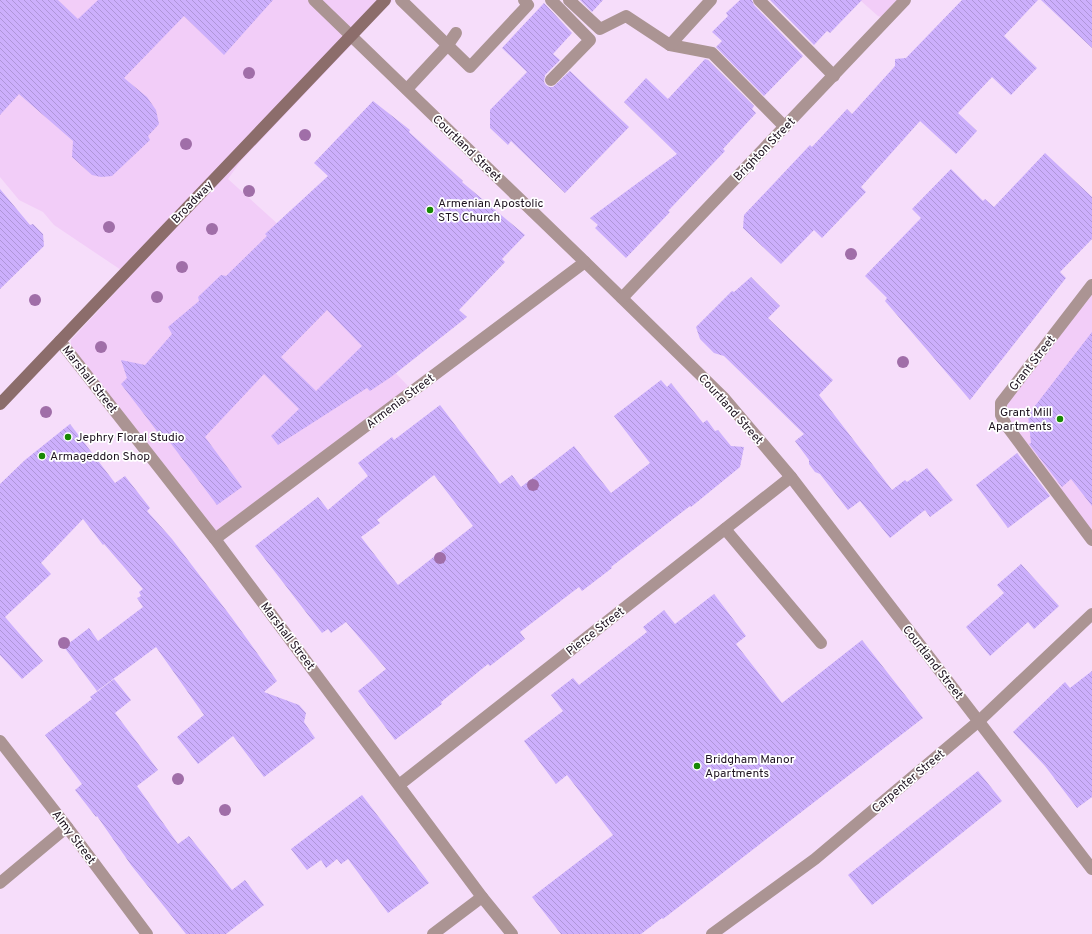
<svg xmlns="http://www.w3.org/2000/svg" width="1092" height="934" viewBox="0 0 1092 934" font-family="Overpass,sans-serif">
<style>
.built{fill:#f2cdf8}
.building{fill:url(#building-back-hatch);fill-rule:evenodd}
.lines{fill:none;stroke-linecap:round;stroke-linejoin:round}
.lane{stroke:#ab9493;stroke-width:12}
.street{stroke:#ab9493;stroke-width:12}
.secondary{stroke:#8c6d6b;stroke-width:12}
.tree{fill:#a06ea8}
.poi-dot{fill:#188804;stroke:#fff;stroke-width:1.5}
.labels{text-anchor:middle;stroke-width:3.5;stroke-linejoin:round;paint-order:stroke}
.street-label{font-size:12px;fill:#1e1320;stroke:#fff}
.poi-label{font-size:12px;fill:#1e1320;stroke:#fff;text-anchor:start}
</style>
<defs>
<pattern id="building-back-hatch" width="6" height="6" patternUnits="userSpaceOnUse"><rect width="6" height="6" fill="#ccaffc"/><path d="M-1 5l2 2M0 0l6 6M5-1l2 2" fill="none" stroke="#af96d8"/></pattern>
</defs>
<rect width="100%" height="100%" fill="#f6ddfa"/>
<!-- built -->
<g class="built">
<path d="M58,0H393L358,36L357,41L349,47L240,162L228,179L280,226L361,337L408,386L401,395L219,533L208,530L71,351V340L121,286L127,274L54,225L43,212L19,200L0,177V77L32,23Z"/>
<path d="M860,0H906L887,19L878,16Z"/>
<path d="M1092,295V535L1003,420V408Z"/>
</g>
<!-- building -->
<g class="building">
<path d="M0,0H58L78,19L98,0H273L224,55L184,16L124,78L147,97L156,110L159,124L148,136L150,140L112,176L101,177L92,175L72,157L73,141L19,94L0,115Z"/>
<path d="M580,0H603L592,12Z"/>
<path d="M740,0H752L754,5L803,56L764,96L716,47L722,41L712,32L728,16L726,13Z"/>
<path d="M770,0H862L830,33L827,31L814,45Z"/>
<path d="M962,0H1038L1004,36L1037,68L1011,95L992,77L958,113L977,131L956,154L920,121L861,187L866,192L822,238L814,230L781,264L743,228L744,215L810,145L812,147L847,109L852,114L895,66V59L906,58Z"/>
<path d="M1041,0H1092V48Z"/>
<path d="M544,3L572,33L553,54L560,60L545,75L544,82L546,85L549,87H553L570,71L629,127L565,193L511,141L508,145L490,128V110L527,72L502,48Z"/>
<path d="M705,59L708,60L754,106L752,109L756,113L723,149L725,151L668,211L670,212L626,258L595,228L598,225L590,218L677,154L624,102L646,78L668,99Z"/>
<path d="M373,101L410,130L409,132L463,181L462,182L525,235L502,259L505,262L459,310L467,317L391,377L370,391L367,388L278,445L271,436L299,409L264,374L205,437L242,487L217,505L166,437L163,439L121,384L127,378L121,360L145,365L172,334L168,327L199,301L198,297L221,275L226,276L267,236L265,234L328,176L314,163ZM327,310L362,346L316,391L281,357Z"/>
<path d="M1045,153L1092,197V239L1060,272L1066,278L970,400L885,301L887,298L865,276L921,218L912,209L951,169L983,201L985,199L994,207Z"/>
<path d="M0,189L30,225L33,224L43,234L44,246L0,289Z"/>
<path d="M751,277L780,306L768,318L833,380L819,395L892,490L905,480L907,482L927,468L953,500L930,517L925,510L890,538L860,501L848,510L820,474L815,472L809,464V460L795,441L804,434L724,356L714,353L700,339L696,327L732,291L734,292Z"/>
<path d="M1092,332V506L1071,479L1062,487L1029,444L1031,443L1028,415Z"/>
<path d="M661,380L667,387L671,383L703,423L707,420L715,431L718,430L731,446L744,447L740,467L691,507L690,506L611,567L612,568L582,591L579,587L520,632L525,639L490,666L488,664L441,702L442,704L395,740L358,691L386,669L346,622L331,633L328,629L322,633L255,546L318,497L328,510L368,476L358,463L392,437L394,440L440,405L500,484L512,475L521,487L574,446L611,493L650,463L614,416ZM434,475L473,526L398,585L361,537L380,523L377,520Z"/>
<path d="M70,424L115,483L125,476L150,508L147,511L172,539L232,618L277,681L264,692L299,705L306,713L304,722L315,738L264,777L233,736L198,764L177,737L204,715L156,647L97,691L64,647L89,628L98,641L143,607L137,598L141,596L139,592L143,589L104,544L103,545L83,519L41,563L51,574L5,617L43,661L22,679L0,655V484L25,460Z"/>
<path d="M1017,453L1050,496L1008,528L976,485Z"/>
<path d="M1021,564L1059,606L1034,629L1028,622L990,656L966,627L1004,593L997,585Z"/>
<path d="M714,594L746,636L736,644L782,703L862,640L923,718L663,919L662,918L641,934H561L532,897L613,835L567,775L556,784L524,741L563,711L551,695L573,678L579,685L647,632L643,627L664,610L675,624Z"/>
<path d="M1092,671V797L1077,808L1045,766L1013,732L1065,682L1070,688Z"/>
<path d="M114,679L131,700L115,713L158,770L137,786L178,844L189,836L232,890L245,880L264,905L226,934H186L131,865L97,816L96,817L75,790L82,784L45,735L92,699L90,697Z"/>
<path d="M978,771L1002,801L872,905L848,875Z"/>
<path d="M362,795L429,883L388,913L348,859L341,864L337,859L326,868L321,860L307,870L291,849Z"/>
</g>
<g class="lines">
<!-- lane -->
<g class="lane">
<path d="M401,0L470,67L528,5L524,0"/>
<path d="M551,0L590,40L551,80"/>
<path d="M569,0L600,29L626,16L670,45L712,53L785,127"/>
<path d="M759,0L834,76"/>
<path d="M670,45L711,0"/>
<path d="M407,89L447,46L456,33"/>
<path d="M725,529L821,643"/>
</g>
<!-- street -->
<g class="street">
<path d="M314,0L585,262L723,397L791,477L1092,869"/>
<path d="M1092,285L1001,403V415L1006,425L1092,540"/>
<path d="M622,298L905,0"/>
<path d="M60,341L215,539L482,897L512,934"/>
<path d="M215,539L585,262"/>
<path d="M0,741L67,827L147,934"/>
<path d="M399,785L791,477"/>
<path d="M0,883L67,827"/>
<path d="M433,934L482,897"/>
<path d="M712,934L815,859L979,721L1092,614"/>
</g>
<!-- secondary -->
<path class="secondary" d="M0,404L385,0"/>
</g>
<!-- trees -->
<g class="tree">
<circle cx="249" cy="73" r="6"/>
<circle cx="305" cy="135" r="6"/>
<circle cx="186" cy="144" r="6"/>
<circle cx="249" cy="191" r="6"/>
<circle cx="109" cy="227" r="6"/>
<circle cx="212" cy="229" r="6"/>
<circle cx="851" cy="254" r="6"/>
<circle cx="182" cy="267" r="6"/>
<circle cx="157" cy="297" r="6"/>
<circle cx="35" cy="300" r="6"/>
<circle cx="101" cy="347" r="6"/>
<circle cx="903" cy="362" r="6"/>
<circle cx="46" cy="412" r="6"/>
<circle cx="533" cy="485" r="6"/>
<circle cx="440" cy="558" r="6"/>
<circle cx="64" cy="643" r="6"/>
<circle cx="178" cy="779" r="6"/>
<circle cx="225" cy="810" r="6"/>
</g>
<!-- markers -->
<g class="poi-dot">
<circle cx="430" cy="210" r="4"/>
<circle cx="1060" cy="419" r="4"/>
<circle cx="68" cy="437" r="4"/>
<circle cx="42" cy="456" r="4"/>
<circle cx="697" cy="766" r="4"/>
</g>
<g class="labels">
<!-- street labels -->
<g class="street-label">
<text transform="translate(467 148) rotate(44)" y="4">Courtland Street</text>
<text transform="translate(764 149) rotate(-46)" y="4">Brighton Street</text>
<text transform="translate(192 202) rotate(-46)" y="4">Broadway</text>
<text transform="translate(1032 363) rotate(-52)" y="4">Grant Street</text>
<text transform="translate(90 379) rotate(52)" y="4">Marshall Street</text>
<text transform="translate(400 401) rotate(-37)" y="4">Armenia Street</text>
<text transform="translate(731 409) rotate(48)" y="4">Courtland Street</text>
<text transform="translate(595 631) rotate(-38)" y="4">Pierce Street</text>
<text transform="translate(288 636) rotate(53)" y="4">Marshall Street</text>
<text transform="translate(933 662) rotate(52)" y="4">Courtland Street</text>
<text transform="translate(908 781) rotate(-40)" y="4">Carpenter Street</text>
<text transform="translate(74 837) rotate(53)" y="4">Almy Street</text>
</g>
<!-- poi labels -->
<g class="poi-label">
<text x="438" y="207">Armenian Apostolic<tspan x="438" dy="14">STS Church</tspan></text>
<text x="1052" y="416" text-anchor="end">Grant Mill<tspan x="1052" dy="14">Apartments</tspan></text>
<text x="76" y="441">Jephry Floral Studio</text>
<text x="50" y="460">Armageddon Shop</text>
<text x="705" y="763">Bridgham Manor<tspan x="705" dy="14">Apartments</tspan></text>
</g>
</g>
</svg>
